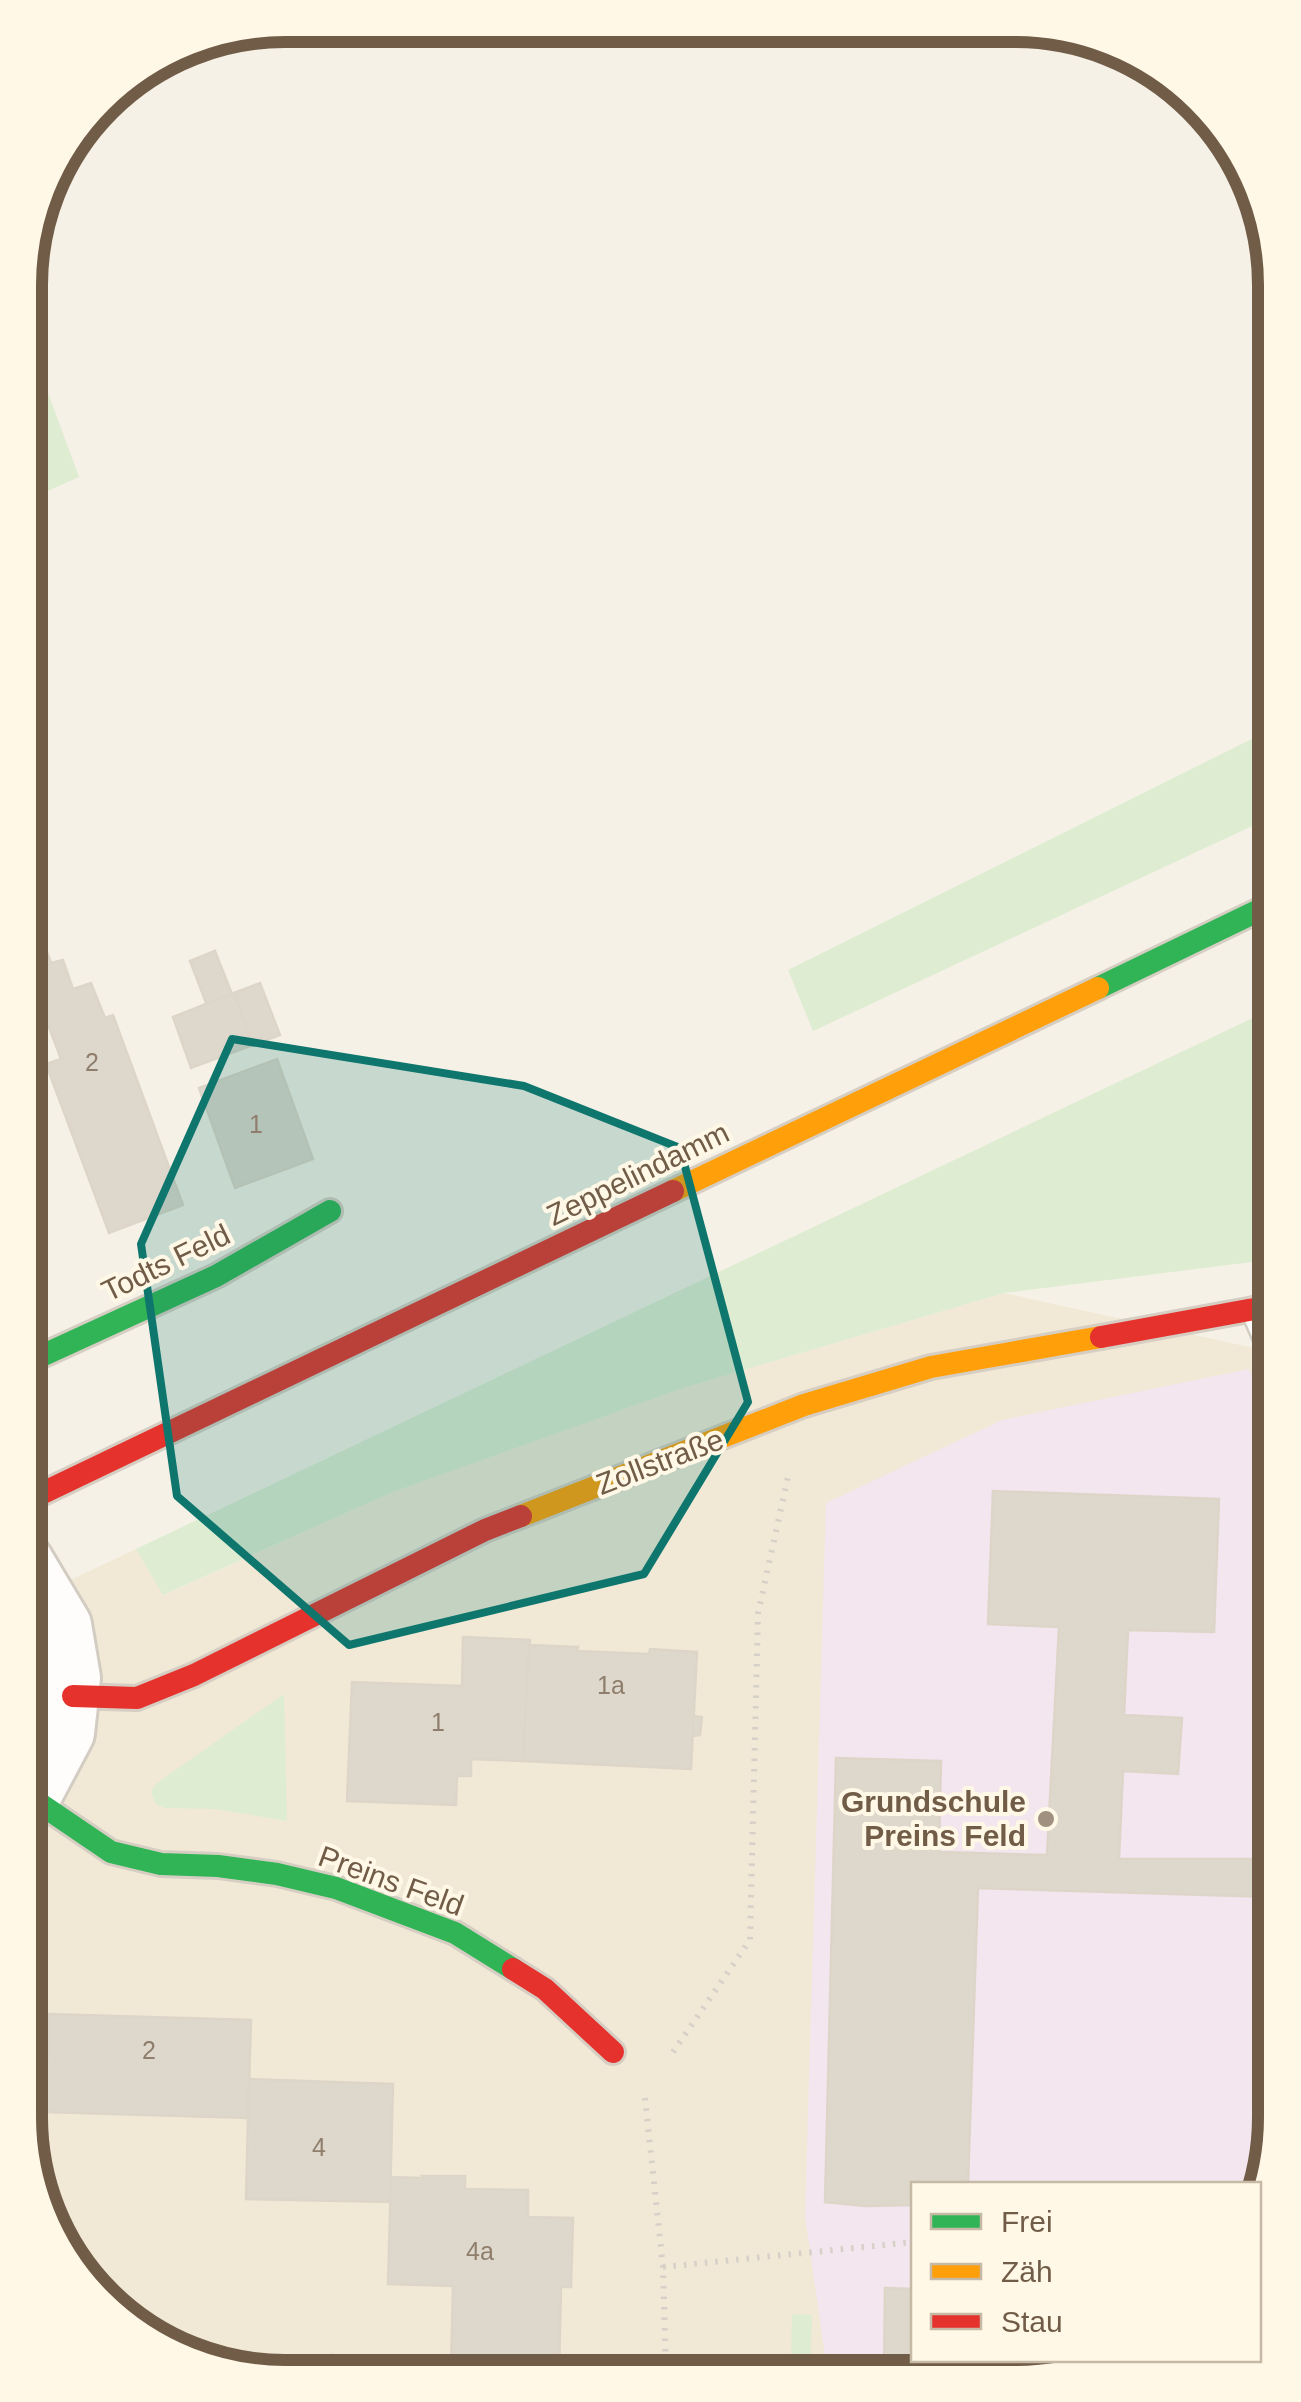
<svg xmlns="http://www.w3.org/2000/svg" width="1301" height="2402" viewBox="0 0 1301 2402" font-family="Arial,sans-serif">
<style>
.residential{fill:#f1e9d6}
.education{fill:#f3e6ef}
.green{fill:#deecd1}
.building{fill:#ded7cc;stroke:#ded5c9;stroke-width:2.5}
.lines{fill:none;stroke-linecap:round;stroke-linejoin:round}
.lane-casing{stroke:#d3ccc2;stroke-width:30}
.street-casing{stroke:#d3ccc2;stroke-width:58}
.fast-casing{stroke:#d6cec3;stroke-width:28}
.slow-casing{stroke:#d6cec3;stroke-width:28}
.jam-casing{stroke:#d6cec3;stroke-width:28}
.path{stroke:#d7d0c8;stroke-width:6;stroke-dasharray:2.5 8;stroke-linecap:butt}
.lane{stroke:#fefdfb;stroke-width:25}
.street{stroke:#fefdfb;stroke-width:52}
.fast{stroke:#30b455;stroke-width:22}
.slow{stroke:#ff9f0a;stroke-width:22}
.jam{stroke:#e5322d;stroke-width:22}
.marked{fill:#0f766e;fill-opacity:0.2;stroke:#0f766e;stroke-width:8;stroke-linejoin:round}
.poi-dot{fill:#9f907f;stroke:#fff8e6;stroke-width:4}
.labels{text-anchor:middle;stroke-width:8;stroke-linejoin:round;paint-order:stroke}
.number-label{font-size:25px;fill:#8f7e6c}
.street-label{font-size:30px;fill:#715c48;stroke:#fff8e6}
.poi-label{font-size:30px;font-weight:bold;fill:#715c48;stroke:#fff8e6;text-anchor:end}
.rim{fill:none;stroke:#715c48;stroke-width:12}
</style>
<rect width="100%" height="100%" fill="#f5f1e6"/>
<!-- residential -->
<path class="residential" d="M1004,1293L1276,1353L1275,2134L1256,2184H914V2360H1104L1015,2377L251,2375L127,2323L39,2201L25,2116L26,1601L136,1549L164,1595L390,1493L683,1388Z"/>
<!-- education -->
<path class="education" d="M1249,1369L1276,1429L1275,2134L1256,2184H914V2360H1104L1100,2363L1015,2377L828,2376L805,2216L826,1503L1002,1420Z"/>
<!-- green -->
<g class="green">
<path d="M27,336L79,477L27,500Z"/>
<path d="M1276,727V815L813,1031L788,970Z"/>
<path d="M1276,1007V1259L1004,1293L683,1388L390,1493L163,1595L136,1549Z"/>
<path d="M284,1694L287,1821L215,1809L164,1808L155,1803L151,1791L157,1783Z"/>
<path d="M792,2314L812,2315L810,2376H756L757,2358H791Z"/>
</g>
<!-- building -->
<g class="building">
<path d="M26,895L51,963L63,960L73,989L91,983L105,1018L113,1015L183,1205L109,1233L46,1064L61,1059L39,1001L26,1006Z"/>
<path d="M215,951L232,994L207,1005L190,961Z"/>
<path d="M260,983L280,1035L253,1045L234,993Z"/>
<path d="M234,993L253,1045L191,1068L173,1017Z"/>
<path d="M277,1059L313,1159L235,1188L199,1088Z"/>
<path d="M26,1137L42,1181L26,1187Z"/>
<path d="M993,1491L1219,1499L1214,1632L1128,1630L1124,1715L1182,1718L1178,1774L1123,1771L1119,1859H1272L1276,1754L1275,1897L978,1888L968,2184H914V2205L866,2206L825,2202L836,1758L941,1761L939,1852L1047,1855L1059,1627L988,1624Z"/>
<path d="M463,1637L530,1640L523,1761L471,1759V1776H457L456,1805L347,1801L352,1682L462,1686Z"/>
<path d="M529,1645L578,1647L577,1651L649,1654L650,1649L697,1652L691,1769L523,1761Z"/>
<path d="M693,1716L702,1717L700,1735L693,1736Z"/>
<path d="M49,2014L251,2020L248,2118L46,2112Z"/>
<path d="M249,2079L393,2084L390,2202L246,2199Z"/>
<path d="M25,2086L46,2087L42,2205L39,2201L25,2116Z"/>
<path d="M422,2176H465V2189L528,2190V2217L573,2218L571,2287H561L559,2374L451,2371L453,2286L388,2284L391,2177L423,2178Z"/>
<path d="M885,2288L914,2289V2360H1104L1100,2363L1015,2377H884Z"/>
</g>
<g class="lines">
<!-- lane casing -->
<g class="lane-casing">
<path id="lane" d="M1254,1310L1276,1360"/>
</g>
<!-- street casing -->
<g class="street-casing">
<path id="street" d="M25,1808L33,1799L68,1733L74,1678L65,1625L26,1560"/>
</g>
<!-- fast casing -->
<g class="fast-casing">
<g id="fast">
<path d="M1098,988L1276,902"/>
<path d="M26,1363L216,1276L330,1211"/>
<path d="M33,1799L111,1852L161,1864L218,1866L277,1874L336,1888L455,1933L513,1969"/>
</g>
</g>
<!-- slow casing -->
<g class="slow-casing">
<g id="slow">
<path d="M673,1191L1098,988"/>
<path d="M521,1516L804,1405L931,1367L1101,1337"/>
</g>
</g>
<!-- jam casing -->
<g class="jam-casing">
<g id="jam">
<path d="M1101,1337L1276,1305"/>
<path d="M26,1501L673,1191"/>
<path d="M73,1696L137,1698L194,1675L485,1530L521,1516"/>
<path d="M513,1969L545,1989L613,2052"/>
</g>
</g>
<!-- path -->
<g class="path">
<path d="M673,2052L750,1940L758,1613L788,1477"/>
<path d="M645,2098L663,2267L666,2376"/>
<path d="M663,2267L914,2242"/>
<path d="M331,2356L393,2375"/>
</g>
<!-- lane -->
<use href="#lane" class="lane"/>
<!-- street -->
<use href="#street" class="street"/>
<!-- fast -->
<use href="#fast" class="fast"/>
<!-- slow -->
<use href="#slow" class="slow"/>
<!-- jam -->
<use href="#jam" class="jam"/>
</g>
<!-- marked area -->
<path class="marked" d="M232,1039L524,1086L680,1148L748,1402L644,1574L349,1645L177,1496L141,1244Z"/>
<!-- markers -->
<circle class="poi-dot" cx="1046" cy="1819" r="10"/>
<g class="labels">
<!-- number labels -->
<g class="number-label">
<text x="92" y="1071">2</text>
<text x="256" y="1133">1</text>
<text x="611" y="1694">1a</text>
<text x="438" y="1731">1</text>
<text x="149" y="2059">2</text>
<text x="319" y="2156">4</text>
<text x="480" y="2260">4a</text>
</g>
<!-- street labels -->
<g class="street-label">
<text transform="translate(638 1174) rotate(-26)" y="10">Zeppelindamm</text>
<text transform="translate(166 1263) rotate(-26)" y="10">Todts Feld</text>
<text transform="translate(660 1462) rotate(-21)" y="10">Zollstraße</text>
<text transform="translate(391 1881) rotate(20)" y="10">Preins Feld</text>
</g>
<!-- poi labels -->
<g class="poi-label">
<text x="1026" y="1812">Grundschule<tspan x="1026" dy="34">Preins Feld</tspan></text>
</g>
</g>
<!-- crop -->
<path d="M0 0H1301V2402H0ZM285 42H1015A243 243 0 0 1 1258 285V2117A243 243 0 0 1 1015 2360H285A243 243 0 0 1 42 2117V285A243 243 0 0 1 285 42Z" fill="#fff8e6" fill-rule="evenodd"/>
<path class="rim" d="M285 42H1015A243 243 0 0 1 1258 285V2117A243 243 0 0 1 1015 2360H285A243 243 0 0 1 42 2117V285A243 243 0 0 1 285 42Z"/>
<!-- legend -->
<rect x="911" y="2182" width="350" height="180" fill="#fff8e6" stroke="#c6baa7" stroke-width="2.5"/>
<rect x="931" y="2214" width="50" height="15" fill="#30b455" stroke="#c6baa7" stroke-width="2.5"/>
<text x="1001" y="2232" font-size="30" fill="#715c48">Frei</text>
<rect x="931" y="2264" width="50" height="15" fill="#ff9f0a" stroke="#c6baa7" stroke-width="2.5"/>
<text x="1001" y="2282" font-size="30" fill="#715c48">Zäh</text>
<rect x="931" y="2314" width="50" height="15" fill="#e5322d" stroke="#c6baa7" stroke-width="2.5"/>
<text x="1001" y="2332" font-size="30" fill="#715c48">Stau</text>
</svg>
